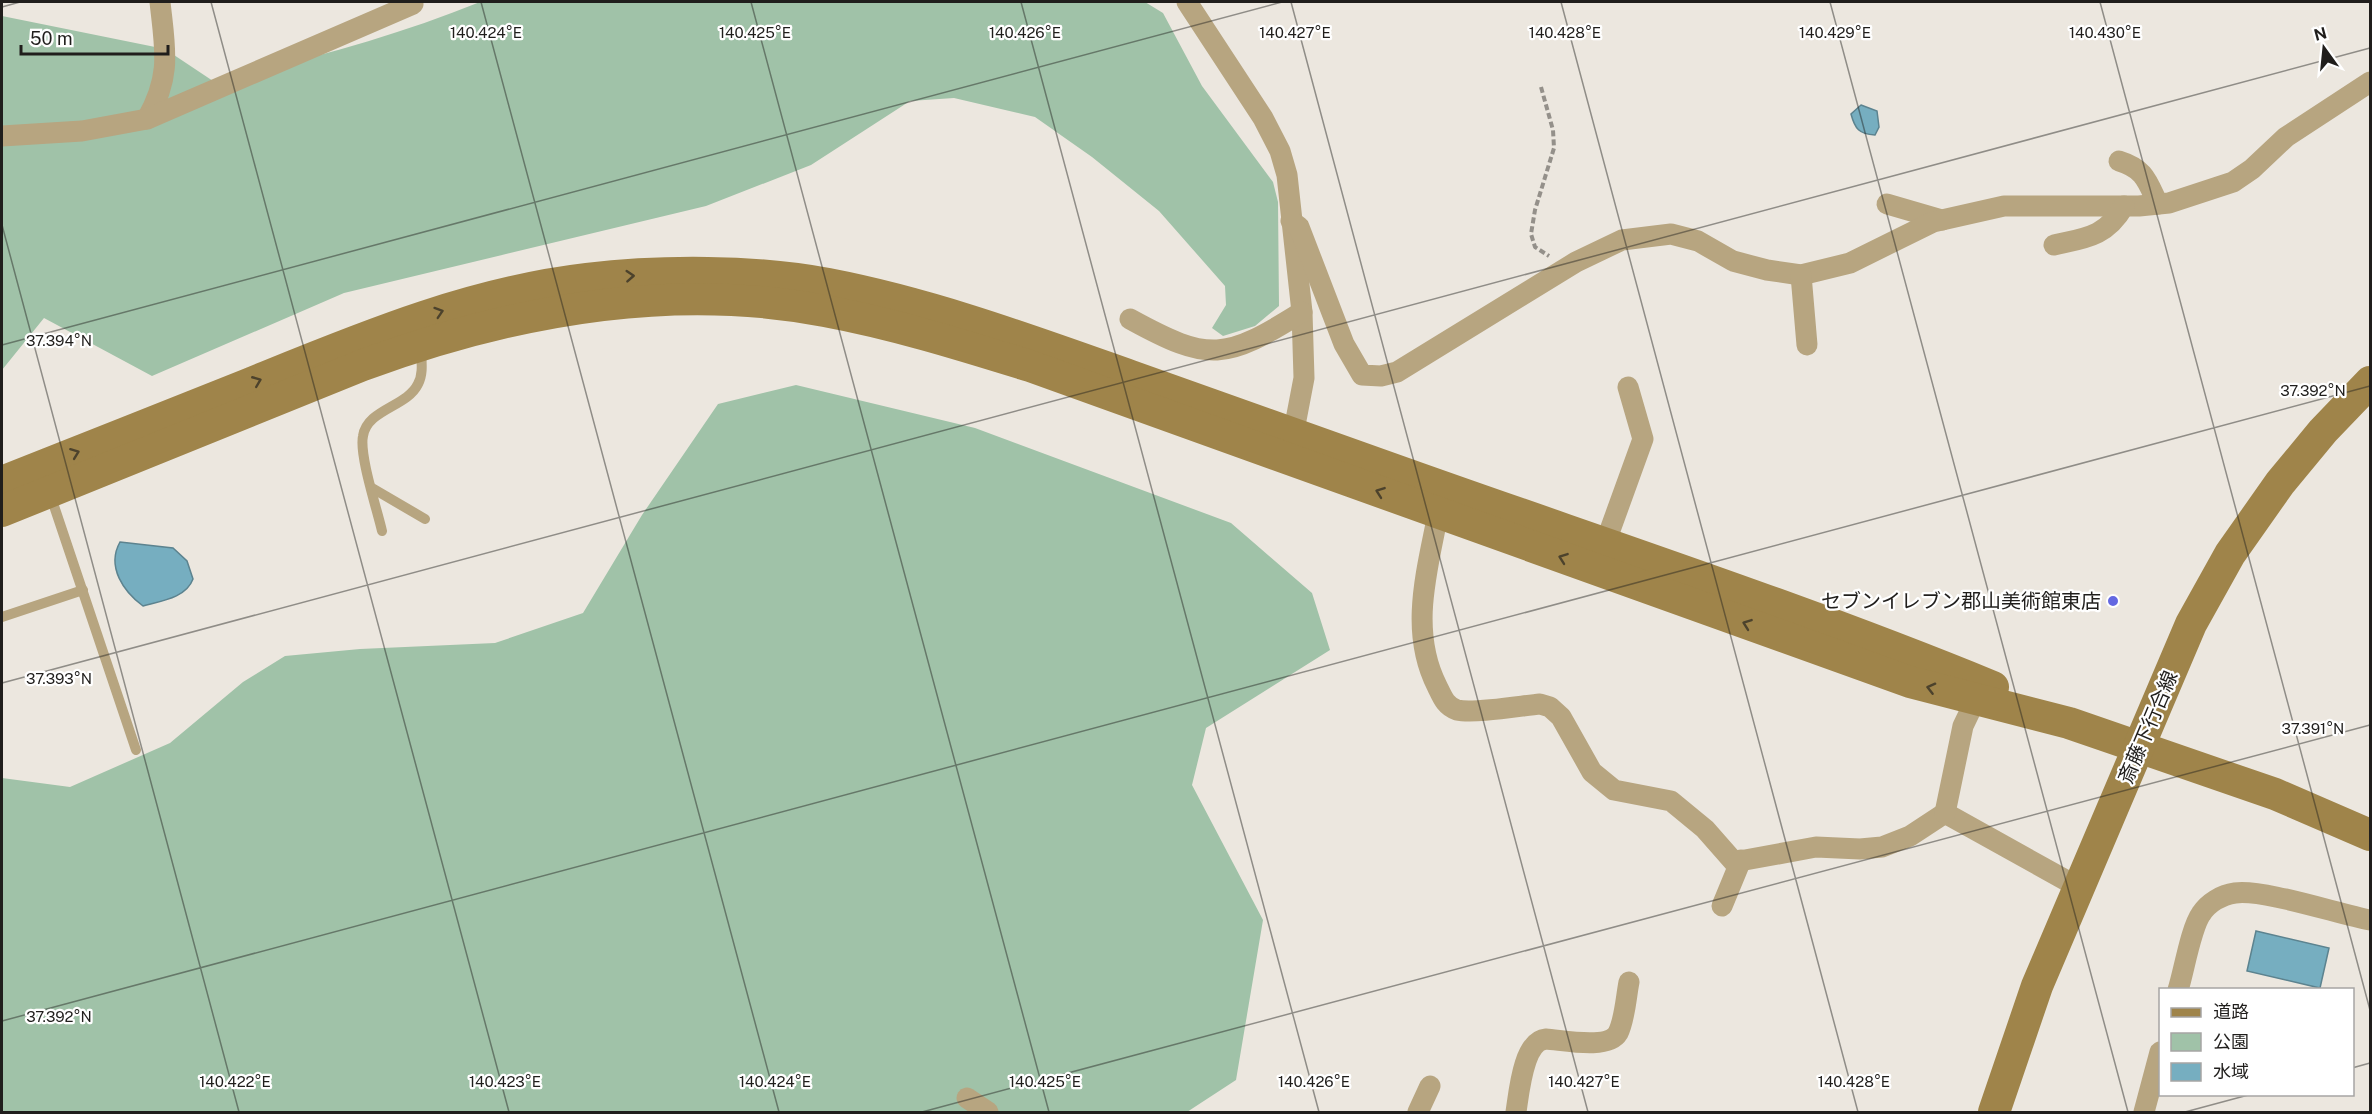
<svg xmlns="http://www.w3.org/2000/svg" width="2372" height="1114" viewBox="0 0 2372 1114" font-family="'Public Sans','Noto Sans JP',sans-serif">
<style>
.green{fill:#a0c2a8}
.water{fill:#76aec0;stroke:#5c838f;stroke-width:1.5}
.lines{fill:none;stroke-linecap:round;stroke-linejoin:round}
.path{stroke:#94908a;stroke-width:4;stroke-dasharray:6 3;stroke-linecap:butt}
.lane{stroke:#b7a580;stroke-width:10}
.street{stroke:#b7a580;stroke-width:21}
.secondary{stroke:#9f844a;stroke-width:32}
.oneway{stroke:#4c422c}
.ticks{fill:none;stroke:#201e1c;stroke-width:1.5;stroke-opacity:0.45}
.poi-dot{fill:#6468e1;stroke:#fff;stroke-width:2}
.labels{text-anchor:middle;stroke-width:4.5;stroke-linejoin:round;paint-order:stroke}
.poi-label{font-size:20px;fill:#201e1c;stroke:#fff;text-anchor:end}
.street-label{font-size:20px;fill:#201e1c;stroke:#fff}
.ticks-label{font-size:15px;text-anchor:middle;fill:#201e1c;stroke:#fff;stroke-width:4.5;stroke-linejoin:round;paint-order:stroke}
</style>
<rect width="100%" height="100%" fill="#ece7df"/>
<!-- green -->
<g class="green">
<path d="M480,2H1145L1163,13L1202,86L1273,182L1278,202L1279,306L1255,326L1223,336L1212,328L1226,305L1225,286L1159,211L1092,157L1035,117L954,98L910,101L811,165L706,206L344,293L152,376L44,318L2,370V16L165,49L213,81C305,61 393,37 480,2Z"/>
<path d="M796,385L975,428L1231,523L1312,593L1330,650L1206,728L1192,785L1263,920L1236,1080L1187,1112H2V778L70,787L170,743L243,682L285,656L360,649L495,643L583,613L642,515L718,404Z"/>
</g>
<!-- water -->
<g class="water">
<path d="M1861,105L1877,111L1879,127L1875,135C1859,134 1855,129 1851,114Z"/>
<path d="M120,542L173,548L187,561L193,579C186,598 161,601 143,606C124,592 106,567 120,542Z"/>
<path d="M2256,931L2329,948L2320,988L2247,971Z"/>
</g>
<g class="lines">
<!-- path -->
<path class="path" d="M1541,87L1553,130L1554,148L1535,210L1531,234L1535,247L1549,256"/>
<!-- lane -->
<g class="lane">
<path d="M372,488L425,519"/>
<path d="M50,494L136,750"/>
<path d="M382,531C377,509 359,455 363,436C367,409 407,407 418,384C424,373 421,359 421,347"/>
<path d="M2,617L83,590"/>
</g>
<!-- street -->
<g class="street">
<path d="M1187,2L1263,118L1280,151L1287,175L1302,312L1304,378L1291,446"/>
<path d="M147,119C172,75 165,49 160,2"/>
<path d="M2,136L82,131L147,119L413,4L412,2"/>
<path d="M2119,161C2145,169 2147,181 2158,204"/>
<path d="M1887,204L1942,220"/>
<path d="M1291,221L1299,227L1344,344L1362,375L1381,376L1397,372L1576,262L1622,240L1671,234L1698,241L1733,261L1767,270L1801,275L1850,263L1933,222L2004,206H2139L2169,203L2233,182L2252,169L2286,137L2370,82"/>
<path d="M2054,245C2085,238 2106,237 2124,206"/>
<path d="M1801,275L1807,345"/>
<path d="M1130,319C1210,363 1225,360 1302,312"/>
<path d="M1438,514C1427,571 1409,631 1437,686C1442,696 1445,706 1457,710C1473,714 1520,706 1540,704L1550,707L1561,717L1592,772L1614,790L1671,801L1705,829L1734,862L1816,847L1860,849L1882,847L1910,836L1945,813L2078,887"/>
<path d="M1605,544L1643,439L1628,387"/>
<path d="M1945,813L1963,726L1976,699"/>
<path d="M1722,906L1741,860"/>
<path d="M2178,990C2184,971 2191,928 2201,914C2208,903 2221,895 2235,893C2264,889 2338,914 2370,920"/>
<path d="M967,1098L988,1112"/>
<path d="M1418,1112L1430,1086"/>
<path d="M1516,1112C1519,1093 1523,1041 1546,1039C1563,1040 1608,1050 1618,1033C1625,1019 1626,997 1629,982"/>
<path d="M2144,1112L2160,1052"/>
</g>
<!-- secondary -->
<g class="secondary">
<path d="M2,482C83,449 165,418 246,385C357,340 467,293 587,279C660,270 756,270 828,284C932,304 1032,341 1131,376C1220,408 1309,440 1398,471C1597,542 1798,607 1993,687"/>
<path d="M2,511L363,365C510,311 669,281 825,311C895,324 962,345 1030,366L1910,682L2069,723L2275,794L2370,835"/>
<path d="M1994,1112L2037,986L2191,624L2230,554L2280,483L2323,431L2370,382"/>
</g>
</g>
<!-- one-way arrows -->
<defs><path id="oneway-chevron" d="M-2-3.5L2.5 0L-2 3.5" fill="none" stroke-width="1.6" stroke-linecap="round" stroke-linejoin="round" transform="scale(1.5)"/></defs>
<g class="oneway">
<use href="#oneway-chevron" transform="translate(630 276) rotate(-4)"/>
<use href="#oneway-chevron" transform="translate(439 312) rotate(-18)"/>
<use href="#oneway-chevron" transform="translate(257 381) rotate(-22)"/>
<use href="#oneway-chevron" transform="translate(75 453) rotate(-21)"/>
<use href="#oneway-chevron" transform="translate(1380 492) rotate(-160)"/>
<use href="#oneway-chevron" transform="translate(1563 558) rotate(-160)"/>
<use href="#oneway-chevron" transform="translate(1747 624) rotate(-160)"/>
<use href="#oneway-chevron" transform="translate(1931 688) rotate(-166)"/>
</g>
<!-- ticks -->
<path class="ticks" d="M211,2L509,1112M481,2L779,1112M751,2L1049,1112M1021,2L1319,1112M1291,2L1588,1112M1561,2L1858,1112M1830,2L2128,1112M2100,2L2370,1010M2370,2V3M2,7L20,2M2,225L239,1112M2,345L1282,2M2,683L2370,48M2,1021L2370,386M2352,1068L2370,1063M922,1112L2370,725M2185,1112L2252,1094"/>
<!-- markers -->
<circle class="poi-dot" cx="2113" cy="601" r="6"/>
<g class="labels">
<!-- poi labels -->
<g class="poi-label">
<text x="2101" y="608">セブンイレブン郡山美術館東店</text>
</g>
<!-- street labels -->
<g class="street-label">
<text transform="translate(2148 727) rotate(-67)" y="7">斎藤下行合線</text>
</g>
</g>
<g class="ticks-label">
<text x="486" y="38">140.424°E</text>
<text x="755" y="38">140.425°E</text>
<text x="1025" y="38">140.426°E</text>
<text x="1295" y="38">140.427°E</text>
<text x="1565" y="38">140.428°E</text>
<text x="1835" y="38">140.429°E</text>
<text x="2105" y="38">140.430°E</text>
<text x="59" y="346">37.394°N</text>
<text x="2313" y="396">37.392°N</text>
<text x="59" y="684">37.393°N</text>
<text x="2313" y="734">37.391°N</text>
<text x="59" y="1022">37.392°N</text>
<text x="235" y="1087">140.422°E</text>
<text x="505" y="1087">140.423°E</text>
<text x="775" y="1087">140.424°E</text>
<text x="1045" y="1087">140.425°E</text>
<text x="1314" y="1087">140.426°E</text>
<text x="1584" y="1087">140.427°E</text>
<text x="1854" y="1087">140.428°E</text>
</g>
<!-- border -->
<rect width="2372" height="1114" fill="none" stroke="#201e1c" stroke-width="6"/>
<!-- legend -->
<rect x="2159" y="988" width="195" height="108" fill="#ffffff" stroke="#a6a5a4" stroke-width="1.5"/>
<rect x="2171" y="1008" width="30" height="9" fill="#9f844a" stroke="#a6a5a4" stroke-width="1.5"/>
<text x="2213" y="1018" font-size="18" fill="#201e1c">道路</text>
<rect x="2171" y="1033" width="30" height="18" fill="#a0c2a8" stroke="#a6a5a4" stroke-width="1.5"/>
<text x="2213" y="1048" font-size="18" fill="#201e1c">公園</text>
<rect x="2171" y="1063" width="30" height="18" fill="#76aec0" stroke="#a6a5a4" stroke-width="1.5"/>
<text x="2213" y="1078" font-size="18" fill="#201e1c">水域</text>
<!-- north arrow -->
<g transform="translate(2324 48) rotate(345)" stroke="#ffffff" stroke-width="4.5" paint-order="stroke">
<path d="M0-4.5L10 22L0 15L-10 22Z" fill="#201e1c"/>
<text y="-9" font-size="16" font-weight="bold" text-anchor="middle" fill="#201e1c">N</text>
</g>
<!-- scale -->
<path d="M21 45v9h147v-9" fill="none" stroke="#201e1c" stroke-width="3"/>
<text x="30" y="45" font-size="18" fill="#201e1c" stroke="#ffffff" stroke-width="4.5" paint-order="stroke">50 m</text>
</svg>
